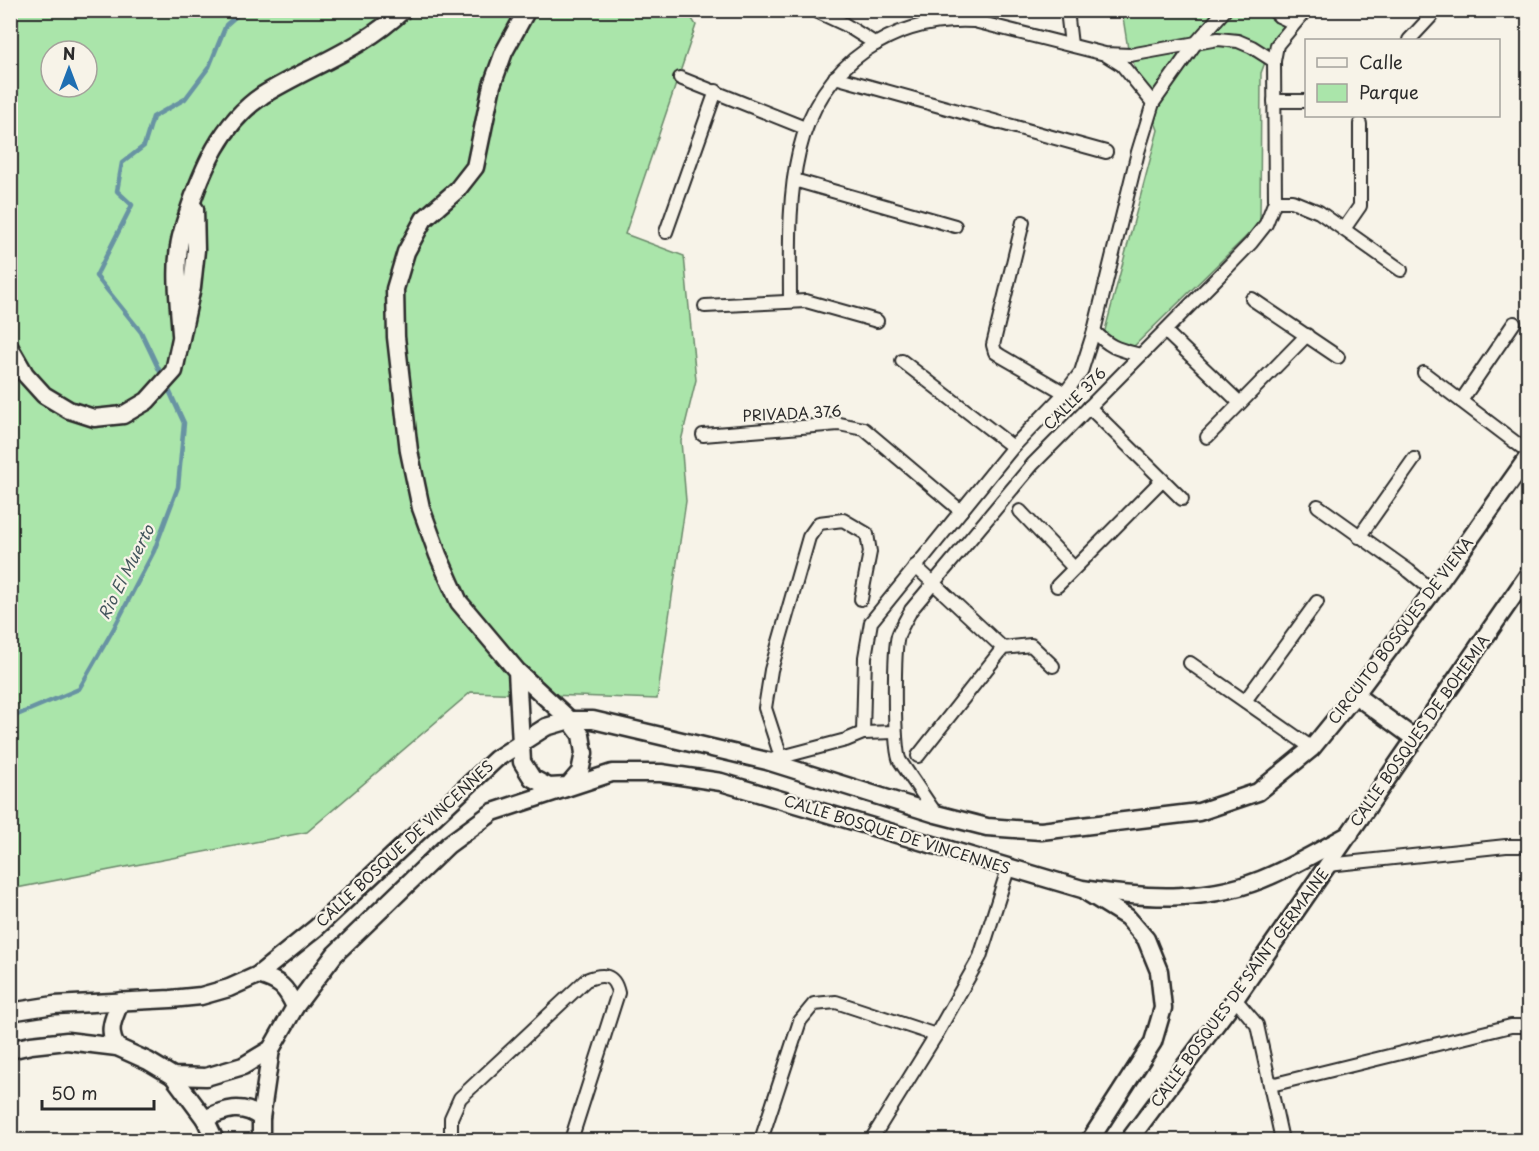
<svg xmlns="http://www.w3.org/2000/svg" width="1539" height="1151" viewBox="0 0 1539 1151" font-family="'Playpen Sans',sans-serif">
<style>
.green{fill:#aae5aa;stroke:#6a886a;stroke-width:1.5;fill-rule:evenodd}
.lines{fill:none;stroke-linecap:round;stroke-linejoin:round}
.stream{stroke:#6893a3;stroke-width:4.5}
.street-casing{stroke:#2b2b2b;stroke-width:16}
.secondary-casing{stroke:#2b2b2b;stroke-width:21}
.street{stroke:#f7f3e8;stroke-width:12}
.secondary{stroke:#f7f3e8;stroke-width:16}
.labels{text-anchor:middle;stroke-width:4.5;stroke-linejoin:round;paint-order:stroke}
.street-label{font-size:15px;fill:#2b2b2b;stroke:#f7f3e8}
.water-label{font-size:16px;font-style:italic;fill:#44565d;stroke:#f7f3e8}
</style>
<rect width="100%" height="100%" fill="#f7f3e8"/>
<filter id="ink" filterUnits="userSpaceOnUse"><feTurbulence type="fractalNoise" baseFrequency=".0167" numOctaves="2"/><feDisplacementMap in="SourceGraphic" scale="12" xChannelSelector="R" yChannelSelector="G"/><feConvolveMatrix kernelMatrix="1 2 1 2 8 2 1 2 1" color-interpolation-filters="sRGB"/></filter>
<g filter="url(#ink)">
<!-- green -->
<g class="green">
<path d="M11,11H687L696,25L625,234L684,256L696,380L681,441L686,501L657,699L471,692L307,832L11,889ZM51,51H87V87H51Z"/>
<path d="M1122,11H1302L1275,36L1261,73L1260,223L1128,352L1104,334L1158,130L1128,49Z"/>
</g>
<g class="lines">
<!-- stream -->
<g class="stream">
<path d="M163,378L141,332L96,276L132,205L117,191L122,163L144,146L153,117L185,99L209,67L226,25L243,10"/>
<path d="M10,718L79,689L114,628L154,551L178,487L184,423L167,386"/>
</g>
<!-- street casing -->
<g class="street-casing">
<g id="street">
<path d="M814,10L844,24L876,44"/>
<path d="M1067,10L1071,45"/>
<path d="M1273,10L1279,16L1294,23"/>
<path d="M1409,40L1437,10"/>
<path d="M1106,55L1122,65L1153,103"/>
<path d="M835,77L1106,152"/>
<path d="M680,78L805,128"/>
<path d="M1274,101H1306"/>
<path d="M794,180L955,226"/>
<path d="M1275,201H1292L1319,212L1401,270"/>
<path d="M1023,222L993,345L995,352L1001,356L1065,393"/>
<path d="M1344,229L1360,206V124"/>
<path d="M666,232L716,91"/>
<path d="M1252,299L1338,357"/>
<path d="M790,301C790,210 782,108 866,50C898,28 936,19 974,21L1105,54L1130,55L1218,39L1238,41L1252,47L1274,61"/>
<path d="M705,306L806,301L877,321"/>
<path d="M1094,331C1110,348 1118,349 1140,355"/>
<path d="M1165,331L1240,403"/>
<path d="M902,361L1013,447"/>
<path d="M1424,373L1528,452"/>
<path d="M1461,401L1514,323"/>
<path d="M1089,407L1182,499"/>
<path d="M703,435L839,424L864,429L961,511"/>
<path d="M1207,437L1307,335"/>
<path d="M1318,506L1409,571L1433,591"/>
<path d="M1020,511L1074,568"/>
<path d="M1359,537L1414,459"/>
<path d="M915,566L1003,648"/>
<path d="M1057,586L1162,480"/>
<path d="M1190,663L1312,748"/>
<path d="M1245,701L1317,602"/>
<path d="M863,733L865,657L871,622L1013,447L1065,393L1081,372L1094,331L1138,152L1153,103L1195,44L1225,10"/>
<path d="M918,756L1003,648L1031,645L1053,666"/>
<path d="M781,757L765,708L771,670L809,537L819,523L843,520L867,534L870,552L861,599"/>
<path d="M774,759L846,740L863,733L895,732"/>
<path d="M936,814L900,761C893,750 894,650 898,636C901,627 907,618 911,610L1033,464L1218,277L1251,243L1266,224L1275,201L1274,61L1277,45L1306,10"/>
<path d="M1328,865L1506,846H1528"/>
<path d="M1235,999L1257,1025L1282,1140"/>
<path d="M1271,1085L1511,1026H1528"/>
<path d="M451,1140V1118L460,1098L586,980C603,973 614,974 618,993L571,1140"/>
<path d="M761,1140L800,1021L814,1004L836,1002L936,1035"/>
<path d="M871,1140L936,1035L980,957L1008,869"/>
</g>
</g>
<!-- secondary casing -->
<g class="secondary-casing">
<g id="secondary">
<path d="M181,334C179,305 175,275 179,247C180,237 184,226 187,216C202,170 221,123 263,95C310,66 363,49 403,10"/>
<path d="M10,348L25,374L44,395L69,410L94,418L123,415L147,401L174,371L192,287L196,250L195,209"/>
<path d="M517,671L522,762L532,778L549,787L568,786L580,772L584,753L581,735L570,720L517,671L459,602L438,555L421,508L409,451L396,337L395,289L406,252L424,219L457,190L475,167L492,85L504,52L527,10"/>
<path d="M1355,695L1414,738"/>
<path d="M1088,893L1127,917L1146,939L1159,971L1163,1008L1153,1042L1090,1140"/>
<path d="M258,975C280,981 286,987 295,1007"/>
<path d="M10,1012L54,1005L171,999L201,996L229,988L258,975L316,928L496,759L546,727L570,720H593L767,761L936,814L987,827L1041,831L1199,812L1258,792L1312,748L1355,695L1433,591L1528,457"/>
<path d="M117,1047C106,1031 114,1017 121,1001"/>
<path d="M10,1050L31,1045L67,1041L117,1047L148,1061L173,1076L206,1077L243,1066L271,1049L295,1007L335,954L448,845L493,812L612,773H661L721,782L1082,889C1147,899 1211,903 1272,875C1299,863 1324,848 1350,834"/>
<path d="M173,1076L205,1119L215,1140"/>
<path d="M205,1119C224,1109 243,1103 261,1118"/>
<path d="M261,1140V1118L271,1049"/>
<path d="M1129,1140L1235,999L1528,575"/>
</g>
</g>
<!-- street -->
<use href="#street" class="street"/>
<!-- secondary -->
<use href="#secondary" class="secondary"/>
</g>
</g>
<g class="labels">
<!-- street labels -->
<g class="street-label">
<text transform="translate(1075 399) rotate(-45)" y="5">CALLE 376</text>
<text transform="translate(792 414) rotate(-3)" y="5">PRIVADA 376</text>
<text transform="translate(1401 631) rotate(-53)" y="5">CIRCUITO BOSQUES DE VIENA</text>
<text transform="translate(1420 731) rotate(-55)" y="5">CALLE BOSQUES DE BOHEMIA</text>
<text transform="translate(897 835) rotate(17)" y="5">CALLE BOSQUE DE VINCENNES</text>
<text transform="translate(405 844) rotate(-43)" y="5">CALLE BOSQUE DE VINCENNES</text>
<text transform="translate(1240 988) rotate(-54)" y="5">CALLE BOSQUES DE SAINT GERMAINE</text>
</g>
<!-- water labels -->
<g class="water-label">
<text transform="translate(126 572) rotate(-63)" y="6">Rio El Muerto</text>
</g>
</g>
<!-- margin -->
<rect width="1539" height="1151" fill="none" stroke="#f7f3e8" stroke-width="36"/>
<rect x="18" y="18" width="1503" height="1115" fill="none" stroke="#2b2b2b" stroke-width="2" filter="url(#ink)"/>
<!-- legend -->
<rect x="1305" y="39" width="195" height="78" fill="#f7f3e8" stroke="#a5a39c" stroke-width="1.5"/>
<rect x="1317" y="58" width="30" height="9" fill="#f7f3e8" stroke="#a5a39c" stroke-width="1.5"/>
<text x="1359" y="69" font-size="18" fill="#2b2b2b">Calle</text>
<rect x="1317" y="84" width="30" height="18" fill="#aae5aa" stroke="#a5a39c" stroke-width="1.5"/>
<text x="1359" y="99" font-size="18" fill="#2b2b2b">Parque</text>
<!-- north arrow -->
<g transform="translate(69 69)"><circle r="28" fill="#f7f3e8" stroke="#a5a39c" stroke-width="1.5"/>
<path d="M0-4.5L10 22L0 15L-10 22Z" fill="#1f6fb2"/>
<text y="-9" font-size="16" font-weight="bold" text-anchor="middle" fill="#2b2b2b">N</text>
</g>
<!-- scale -->
<path d="M42 1100v9h112v-9" fill="none" stroke="#2b2b2b" stroke-width="3"/>
<text x="51" y="1100" font-size="18" fill="#2b2b2b" stroke="#f7f3e8" stroke-width="4.5" paint-order="stroke">50 m</text>
</svg>
